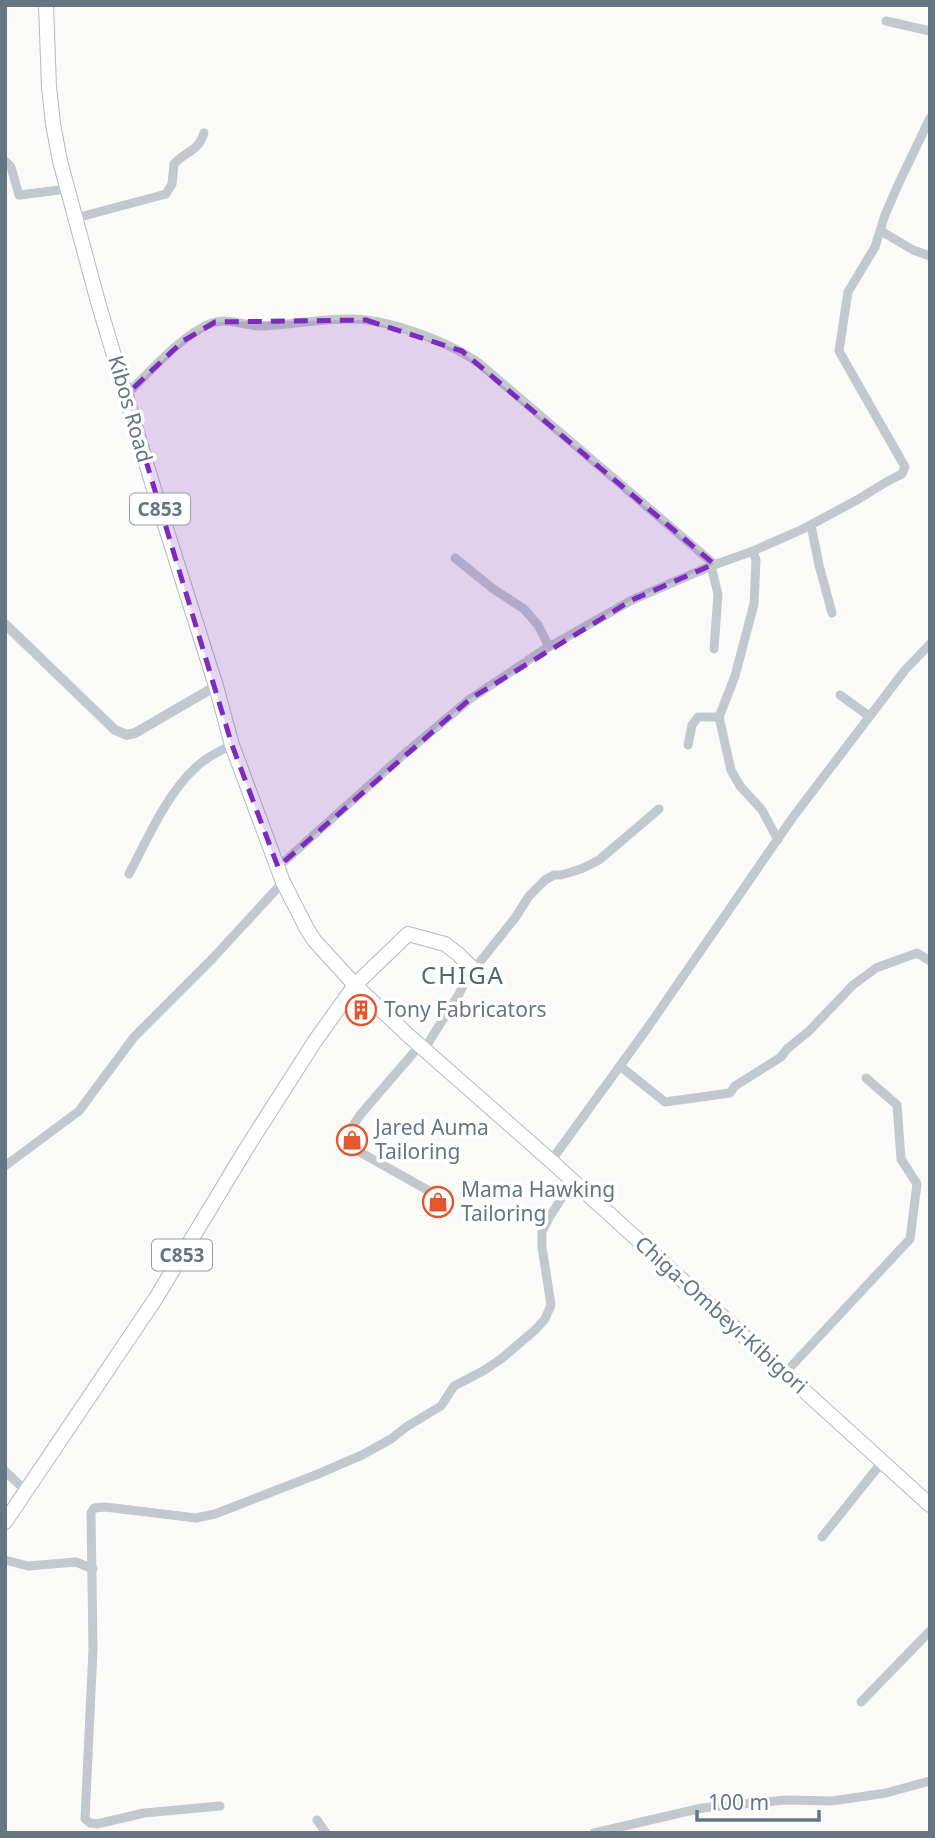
<svg xmlns="http://www.w3.org/2000/svg" width="935" height="1838" viewBox="0 0 935 1838" font-family="'Noto Sans',sans-serif">
<style>
.lines{fill:none;stroke-linecap:round;stroke-linejoin:round}
.primary-casing{stroke:#b5babe;stroke-width:16}
.minor{stroke:#c3c8cc;stroke-width:9}
.tertiary{stroke:#c3c8cc;stroke-width:10}
.primary{stroke:#fff;stroke-width:14}
.marked{fill:#7b2cbf;fill-opacity:0.2;stroke:#7b2cbf;stroke-width:5;stroke-dasharray:14 9;stroke-linejoin:round}
.labels{text-anchor:middle;stroke-width:7;stroke-linejoin:round;paint-order:stroke}
.shield{fill:#fff;stroke:#939fa8;stroke-width:2}
.shield-label{font-size:19px;font-weight:bold;fill:#657683}
.street-label{font-size:21px;fill:#657683;stroke:#fff}
.poi-label{font-size:21px;fill:#657683;stroke:#fff;text-anchor:start}
.quarter-label{font-size:24px;letter-spacing:2px;fill:#57646e;stroke:#fff}
</style>
<rect width="100%" height="100%" fill="#fafaf8"/>
<g class="lines">
<!-- primary casing -->
<g class="primary-casing">
<g id="primary">
<path d="M46,5L49,87L53,124L60,161L98,302L159,506L216,686L232,745L283,882L307,929L314,940L355,985L409,1036L551,1161L930,1505"/>
<path d="M5,1522L156,1298L246,1149L315,1041L355,985L408,934L445,944L458,954L472,968"/>
</g>
</g>
<!-- minor -->
<g class="minor">
<path d="M886,21L930,31"/>
<path d="M5,161L11,167L19,195L68,189"/>
<path d="M76,218L166,194L172,184L174,164C186,151 199,151 204,133"/>
<path d="M881,231L913,250L930,256"/>
<path d="M126,395C149,373 182,334 212,323C230,317 247,327 265,326C295,324 325,318 355,319C393,321 450,342 480,364L714,564"/>
<path d="M811,525L819,565L832,613"/>
<path d="M753,551L756,560L754,604L735,676L719,717L731,770L740,786L762,810L778,840"/>
<path d="M455,558L492,588L524,609L538,625L549,647"/>
<path d="M711,566L718,594L714,649"/>
<path d="M840,695L869,716"/>
<path d="M688,745L692,725L698,717H719"/>
<path d="M278,867L402,756L470,699L542,651L632,600L711,566L753,551L803,529L857,500L888,481L902,474L905,467L839,351L848,292L875,247L885,215L898,185L930,118"/>
<path d="M129,874C147,840 166,795 195,768C205,758 219,751 232,745"/>
<path d="M620,1066L665,1102L730,1093L735,1086L781,1057L787,1049L809,1031L853,985L876,968L917,953L930,961"/>
<path d="M551,1161L646,1030L793,817L905,670L930,644"/>
<path d="M5,1166L79,1111L134,1037L213,958L283,882"/>
<path d="M431,1192L358,1151L347,1142L346,1136L360,1115L415,1051L425,1048L459,994L472,968L479,963L515,918L529,896L545,880L554,875H561L581,869L599,860L659,809"/>
<path d="M785,1373L910,1239L917,1184L901,1159L897,1105L866,1078"/>
<path d="M5,1471L27,1492"/>
<path d="M822,1537L882,1462"/>
<path d="M5,1560L28,1566L76,1562L93,1569"/>
<path d="M861,1702L930,1631"/>
<path d="M220,1806L144,1813L97,1824L90,1823L85,1819L93,1649L91,1513L94,1508L105,1507L196,1518L215,1514L318,1474L362,1455L391,1439L406,1427L441,1406L454,1386L483,1371L501,1359L535,1330L545,1319L551,1305L542,1247V1232L550,1216L573,1181"/>
<path d="M317,1820L326,1833"/>
<path d="M594,1833L702,1808L785,1800L832,1801L886,1793L930,1781"/>
</g>
<!-- tertiary -->
<path class="tertiary" d="M5,624L115,730L127,735L135,733L216,686"/>
<!-- primary -->
<use href="#primary" class="primary"/>
</g>
<!-- marked area -->
<path class="marked" d="M366,320L462,351L714,564L632,600L470,699L278,867L232,745L126,395L183,341L215,322Z"/>
<!-- icons -->
<defs>
<g id="building-ring" transform="scale(1.575)"><circle r="9.5" fill="#fff" stroke="#e4572e" stroke-width="1.5"/><path d="M-4-6H4V6H1V3H-1V6H-4ZM-2.5-4.3h1.7v1.8h-1.7ZM.8-4.3h1.7v1.8H.8ZM-2.5-1h1.7V.8h-1.7ZM.8-1h1.7V.8H.8Z" fill="#e4572e"/></g>
<g id="shop-ring" transform="scale(1.575)"><circle r="9.5" fill="#fff" stroke="#e4572e" stroke-width="1.5"/><path d="M-5-2.5h2.3a2.7 3.5 0 0 1 5.4 0H5L5.5 6h-11ZM-1.5-2.5h3a1.5 2.3 0 0 0-3 0Z" fill="#e4572e"/></g>
</defs>
<g fill-rule="evenodd">
<use href="#building-ring" x="361" y="1010"/>
<use href="#shop-ring" x="352" y="1140"/>
<use href="#shop-ring" x="438" y="1202"/>
</g>
<g class="labels">
<!-- shield labels -->
<g class="shield">
<rect x="130" y="493.5" width="60" height="31" rx="5"/>
<rect x="152" y="1239.5" width="60" height="31" rx="5"/>
</g>
<g class="shield-label">
<text x="160" y="516">C853</text>
<text x="182" y="1262">C853</text>
</g>
<!-- street labels -->
<g class="street-label">
<text transform="translate(130 409) rotate(74)" y="7">Kibos Road</text>
<text transform="translate(721 1315) rotate(42)" y="7">Chiga-Ombeyi-Kibigori</text>
</g>
<!-- poi labels -->
<g class="poi-label">
<text x="384" y="1017">Tony Fabricators</text>
<text x="375" y="1135">Jared Auma<tspan x="375" dy="24">Tailoring</tspan></text>
<text x="461" y="1197">Mama Hawking<tspan x="461" dy="24">Tailoring</tspan></text>
</g>
<!-- quarter labels -->
<g class="quarter-label">
<text x="463" y="984">CHIGA</text>
</g>
</g>
<!-- border -->
<rect width="935" height="1838" fill="none" stroke="#657683" stroke-width="14"/>
<!-- scale -->
<path d="M697 1810v10h122v-10" fill="none" stroke="#657683" stroke-width="3.5"/>
<text x="708" y="1810" font-size="21" fill="#657683" stroke="#ffffff" stroke-width="5" paint-order="stroke">100 m</text>
</svg>
